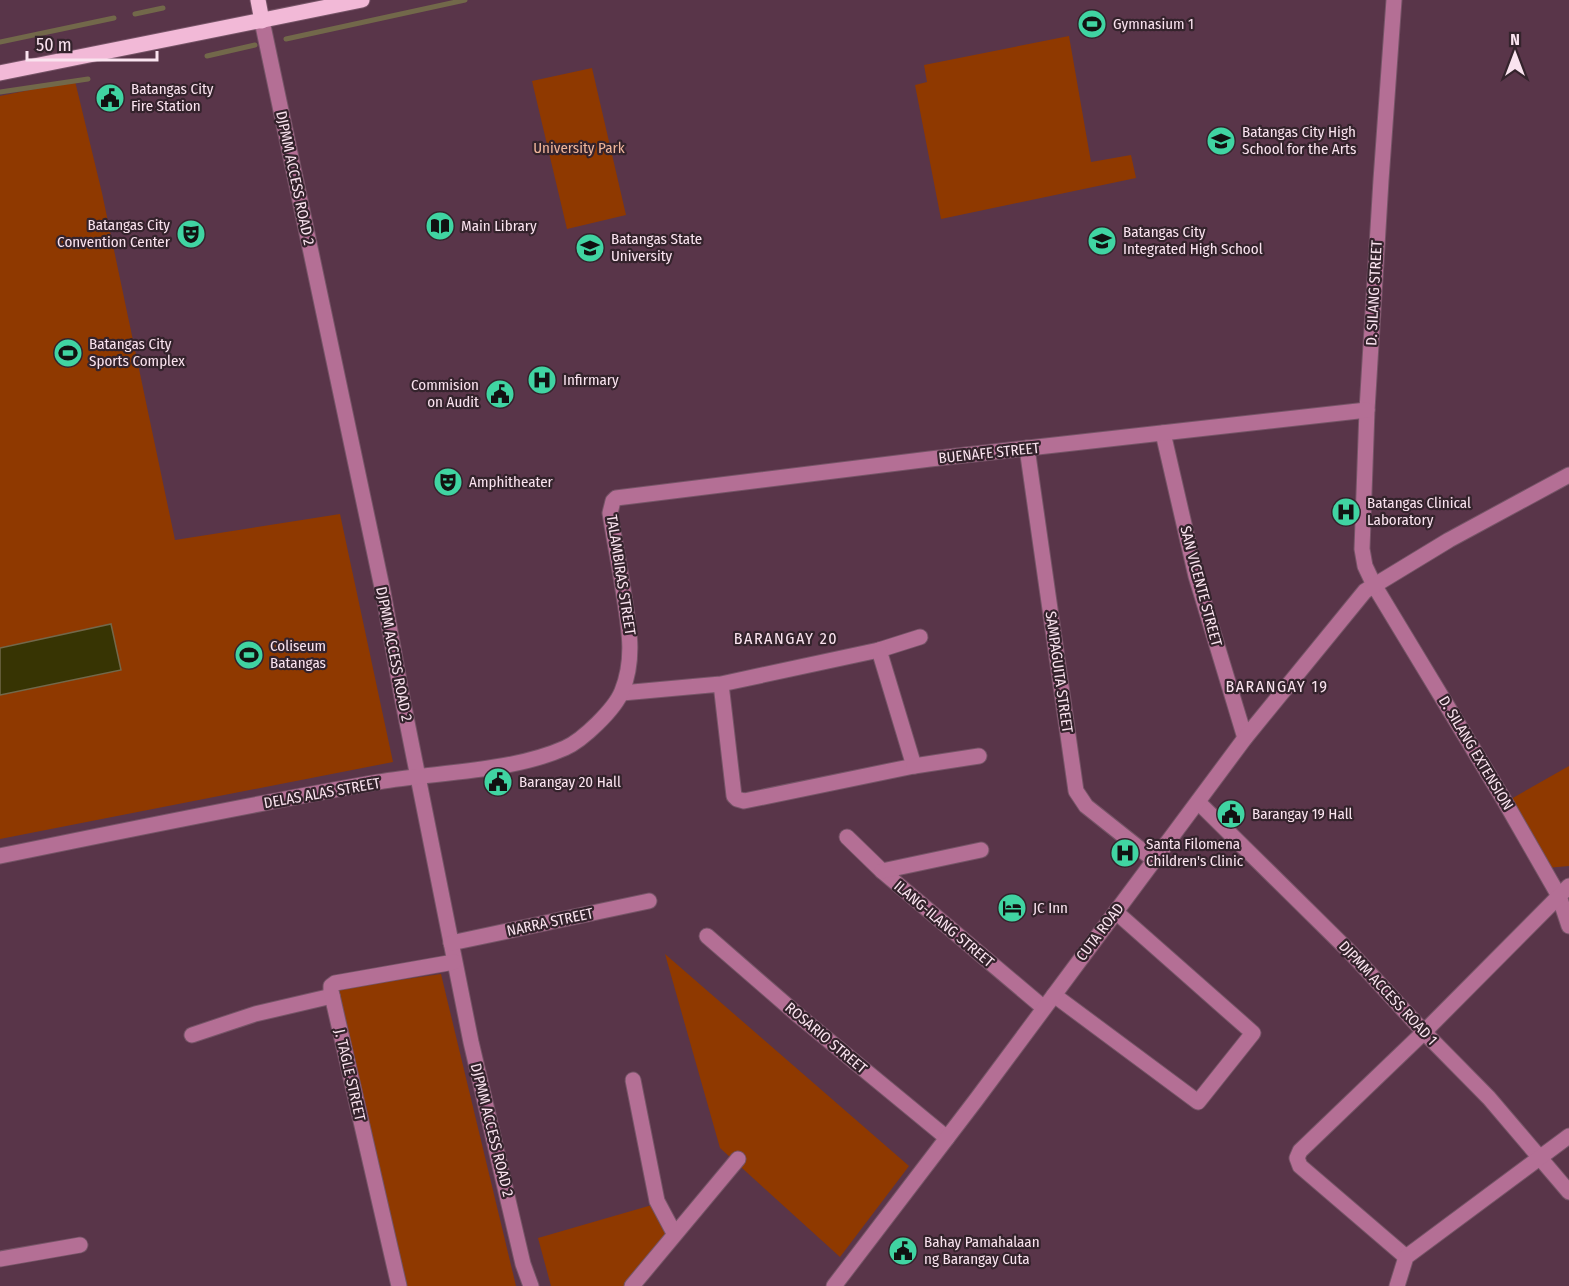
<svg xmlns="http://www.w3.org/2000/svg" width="1569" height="1286" viewBox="0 0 1569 1286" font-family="'Fira Sans Condensed',sans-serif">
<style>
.green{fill:#8f3900}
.water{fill:#373403;stroke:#72684a;stroke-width:1.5}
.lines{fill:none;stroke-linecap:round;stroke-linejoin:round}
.stream{stroke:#72684a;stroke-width:5}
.minor-casing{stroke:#765467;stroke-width:17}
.major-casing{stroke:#765467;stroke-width:17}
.minor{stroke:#b46f95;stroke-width:15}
.major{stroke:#f2b9d7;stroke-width:15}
.labels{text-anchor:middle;stroke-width:4.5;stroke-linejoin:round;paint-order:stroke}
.poi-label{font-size:15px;fill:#fae3ef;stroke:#34232c;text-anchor:start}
.park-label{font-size:15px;fill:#efb59a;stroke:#34232c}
.street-label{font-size:15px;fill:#fae3ef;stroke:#34232c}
.neighbourhood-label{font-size:16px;letter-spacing:1.5px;fill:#fae3ef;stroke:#34232c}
</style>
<rect width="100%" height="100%" fill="#593549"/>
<!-- green -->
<g class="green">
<path d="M1069,36L1091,162L1131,155L1136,178L941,219L915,85L927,82L924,65Z"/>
<path d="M592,68L626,215L567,229L532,81Z"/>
<path d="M75,81L102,193L175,540L340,514L393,762L0,839V96Z"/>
<path d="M1569,766V866L1547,868L1511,799Z"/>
<path d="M665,954L909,1166L840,1257L720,1148Z"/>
<path d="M441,974L516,1286H406L338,989Z"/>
<path d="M652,1205L669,1235L627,1286H551L538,1238Z"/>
</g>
<!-- water -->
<path class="water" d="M111,624L121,670L0,695V648Z"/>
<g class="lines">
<!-- stream -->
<g class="stream">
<path d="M135,14L163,8"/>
<path d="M286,39L465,0"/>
<path d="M0,42L114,18"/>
<path d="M207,56L255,45"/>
<path d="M0,92L88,79"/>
</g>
<!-- minor casing -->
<g class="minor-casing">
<g id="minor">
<path d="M1394,0L1381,180L1367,410L1362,549L1365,566L1374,585L1504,800L1559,896L1569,926"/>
<path d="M262,21L383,592L401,692L471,1042L523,1264L531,1286"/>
<path d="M1163,433L1196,576L1245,738"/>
<path d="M1027,448L1076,791L1086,806L1154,860"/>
<path d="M879,650L920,637"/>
<path d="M622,693L721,684L879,650L914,766L744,801L737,799L734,796L721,684"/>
<path d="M914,766L979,756"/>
<path d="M1198,802L1350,952L1424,1032L1489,1098L1569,1192"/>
<path d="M847,837L882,871L1044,1008"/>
<path d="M0,856C126,830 252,804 378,782C437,772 511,772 565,748C583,740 615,709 622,691C636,657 628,623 623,589C619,563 614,538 610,513L613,501L616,498L930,459L1367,410"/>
<path d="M882,871L981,850"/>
<path d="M707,936L799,1016L947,1138"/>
<path d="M451,943L649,901"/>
<path d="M1054,995L1198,1102L1253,1033L1116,912"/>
<path d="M192,1035L255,1014L332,996"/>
<path d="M633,1080L657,1201L674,1233"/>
<path d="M1406,1257L1300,1166L1297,1158L1300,1151L1424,1032L1569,886"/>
<path d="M0,1259L80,1245"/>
<path d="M399,1286L331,991V986L335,983L454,962"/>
<path d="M632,1286L738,1159"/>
<path d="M834,1286L976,1100L1245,738L1365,591L1449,540L1569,475"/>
<path d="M1397,1286L1406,1257L1569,1136"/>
</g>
</g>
<!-- major casing -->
<g class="major-casing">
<g id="major">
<path d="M258,0L262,21"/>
<path d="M0,73L362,0"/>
</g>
</g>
<!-- minor -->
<use href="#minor" class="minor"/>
<!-- major -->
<use href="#major" class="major"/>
</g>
<!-- icons -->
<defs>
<g id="stadium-disc" transform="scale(1.5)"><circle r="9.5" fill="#40d4a2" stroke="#34232c"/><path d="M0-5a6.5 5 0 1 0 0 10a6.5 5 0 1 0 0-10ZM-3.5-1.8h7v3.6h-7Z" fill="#111"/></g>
<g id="civic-disc" transform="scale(1.5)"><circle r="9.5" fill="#40d4a2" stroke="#34232c"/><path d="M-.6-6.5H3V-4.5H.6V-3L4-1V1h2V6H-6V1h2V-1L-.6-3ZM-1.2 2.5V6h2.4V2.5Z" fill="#111"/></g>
<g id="school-disc" transform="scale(1.5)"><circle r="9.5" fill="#40d4a2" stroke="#34232c"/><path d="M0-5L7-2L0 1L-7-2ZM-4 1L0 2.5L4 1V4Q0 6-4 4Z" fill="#111"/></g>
<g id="library-disc" transform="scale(1.5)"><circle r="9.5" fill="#40d4a2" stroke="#34232c"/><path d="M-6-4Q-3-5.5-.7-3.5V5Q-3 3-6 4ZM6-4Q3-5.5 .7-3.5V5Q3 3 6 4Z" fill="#111"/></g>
<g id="theatre-disc" transform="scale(1.5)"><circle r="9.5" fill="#40d4a2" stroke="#34232c"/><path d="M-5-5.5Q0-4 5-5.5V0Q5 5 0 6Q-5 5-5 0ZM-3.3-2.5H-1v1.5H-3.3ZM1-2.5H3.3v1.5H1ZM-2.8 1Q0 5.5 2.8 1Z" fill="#111"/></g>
<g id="university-disc" transform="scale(1.5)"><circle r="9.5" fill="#40d4a2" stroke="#34232c"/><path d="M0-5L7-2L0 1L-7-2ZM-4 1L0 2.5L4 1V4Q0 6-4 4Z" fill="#111"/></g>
<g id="hospital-disc" transform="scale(1.5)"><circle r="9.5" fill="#40d4a2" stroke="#34232c"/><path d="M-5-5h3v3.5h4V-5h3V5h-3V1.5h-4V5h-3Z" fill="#111"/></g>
<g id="hotel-disc" transform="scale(1.5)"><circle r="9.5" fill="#40d4a2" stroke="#34232c"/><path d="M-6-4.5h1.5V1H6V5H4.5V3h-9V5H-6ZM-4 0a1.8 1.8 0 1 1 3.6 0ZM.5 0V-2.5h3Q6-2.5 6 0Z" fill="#111"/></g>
</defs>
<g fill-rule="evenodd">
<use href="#stadium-disc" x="1092" y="24"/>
<use href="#civic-disc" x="110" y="98"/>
<use href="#school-disc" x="1221" y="141"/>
<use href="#library-disc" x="440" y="226"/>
<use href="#theatre-disc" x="191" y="234"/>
<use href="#school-disc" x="1102" y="241"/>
<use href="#university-disc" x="590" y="248"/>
<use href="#stadium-disc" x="68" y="353"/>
<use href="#hospital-disc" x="542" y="380"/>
<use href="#civic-disc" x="500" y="394"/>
<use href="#theatre-disc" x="448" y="482"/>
<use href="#hospital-disc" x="1346" y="512"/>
<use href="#stadium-disc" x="249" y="655"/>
<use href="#civic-disc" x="498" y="782"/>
<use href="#civic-disc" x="1231" y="814"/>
<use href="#hospital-disc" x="1125" y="853"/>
<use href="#hotel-disc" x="1012" y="908"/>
<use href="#civic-disc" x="903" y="1251"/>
</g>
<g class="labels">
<!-- poi labels -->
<g class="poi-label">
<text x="1113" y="29">Gymnasium 1</text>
<text x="131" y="94">Batangas City<tspan x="131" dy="17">Fire Station</tspan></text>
<text x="1242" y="137">Batangas City High<tspan x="1242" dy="17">School for the Arts</tspan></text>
<text x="170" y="230" text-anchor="end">Batangas City<tspan x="170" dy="17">Convention Center</tspan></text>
<text x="461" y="231">Main Library</text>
<text x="1123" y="237">Batangas City<tspan x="1123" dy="17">Integrated High School</tspan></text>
<text x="611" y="244">Batangas State<tspan x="611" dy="17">University</tspan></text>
<text x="89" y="349">Batangas City<tspan x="89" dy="17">Sports Complex</tspan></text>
<text x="563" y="385">Infirmary</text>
<text x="479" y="390" text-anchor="end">Commision<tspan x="479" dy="17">on Audit</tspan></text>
<text x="469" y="487">Amphitheater</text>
<text x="1367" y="508">Batangas Clinical<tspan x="1367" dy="17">Laboratory</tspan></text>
<text x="270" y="651">Coliseum<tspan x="270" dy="17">Batangas</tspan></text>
<text x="519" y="787">Barangay 20 Hall</text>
<text x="1252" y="819">Barangay 19 Hall</text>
<text x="1146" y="849">Santa Filomena<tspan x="1146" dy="17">Children's Clinic</tspan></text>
<text x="1033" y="913">JC Inn</text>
<text x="924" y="1247">Bahay Pamahalaan<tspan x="924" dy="17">ng Barangay Cuta</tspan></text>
</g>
<!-- park labels -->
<g class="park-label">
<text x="579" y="153">University Park</text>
</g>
<!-- street labels -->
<g class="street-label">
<text transform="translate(295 178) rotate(78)" y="5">DJPMM ACCESS ROAD 2</text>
<text transform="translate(1374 293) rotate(-87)" y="5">D. SILANG STREET</text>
<text transform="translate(989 453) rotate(-6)" y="5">BUENAFE STREET</text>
<text transform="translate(621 575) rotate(81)" y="5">TALAMBIRAS STREET</text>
<text transform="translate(1201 586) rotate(75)" y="5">SAN VICENTE STREET</text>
<text transform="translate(394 654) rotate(79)" y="5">DJPMM ACCESS ROAD 2</text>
<text transform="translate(1059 672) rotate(82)" y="5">SAMPAGUITA STREET</text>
<text transform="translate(1476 753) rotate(59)" y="5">D. SILANG EXTENSION</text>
<text transform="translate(322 793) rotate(-10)" y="5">DELAS ALAS STREET</text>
<text transform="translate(550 922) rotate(-12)" y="5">NARRA STREET</text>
<text transform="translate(944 924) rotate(40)" y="5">ILANG-ILANG STREET</text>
<text transform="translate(1100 932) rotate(-53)" y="5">CUTA ROAD</text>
<text transform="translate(1388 993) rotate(47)" y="5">DJPMM ACCESS ROAD 1</text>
<text transform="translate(826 1038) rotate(40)" y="5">ROSARIO STREET</text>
<text transform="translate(350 1075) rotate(77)" y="5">J. TAGLE STREET</text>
<text transform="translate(492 1130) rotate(76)" y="5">DJPMM ACCESS ROAD 2</text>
</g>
<!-- neighbourhood labels -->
<g class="neighbourhood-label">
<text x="786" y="644">BARANGAY 20</text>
<text x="1277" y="692">BARANGAY 19</text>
</g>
</g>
<!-- north arrow -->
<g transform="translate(1515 54)" stroke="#34232c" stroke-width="4.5" paint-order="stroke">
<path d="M0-4.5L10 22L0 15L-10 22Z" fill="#fae3ef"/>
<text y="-9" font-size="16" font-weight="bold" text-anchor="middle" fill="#fae3ef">N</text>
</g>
<!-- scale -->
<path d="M27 51v9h130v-9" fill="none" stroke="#fae3ef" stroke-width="3"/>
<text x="36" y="51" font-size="18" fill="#fae3ef" stroke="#34232c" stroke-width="4.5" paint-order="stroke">50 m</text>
</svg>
